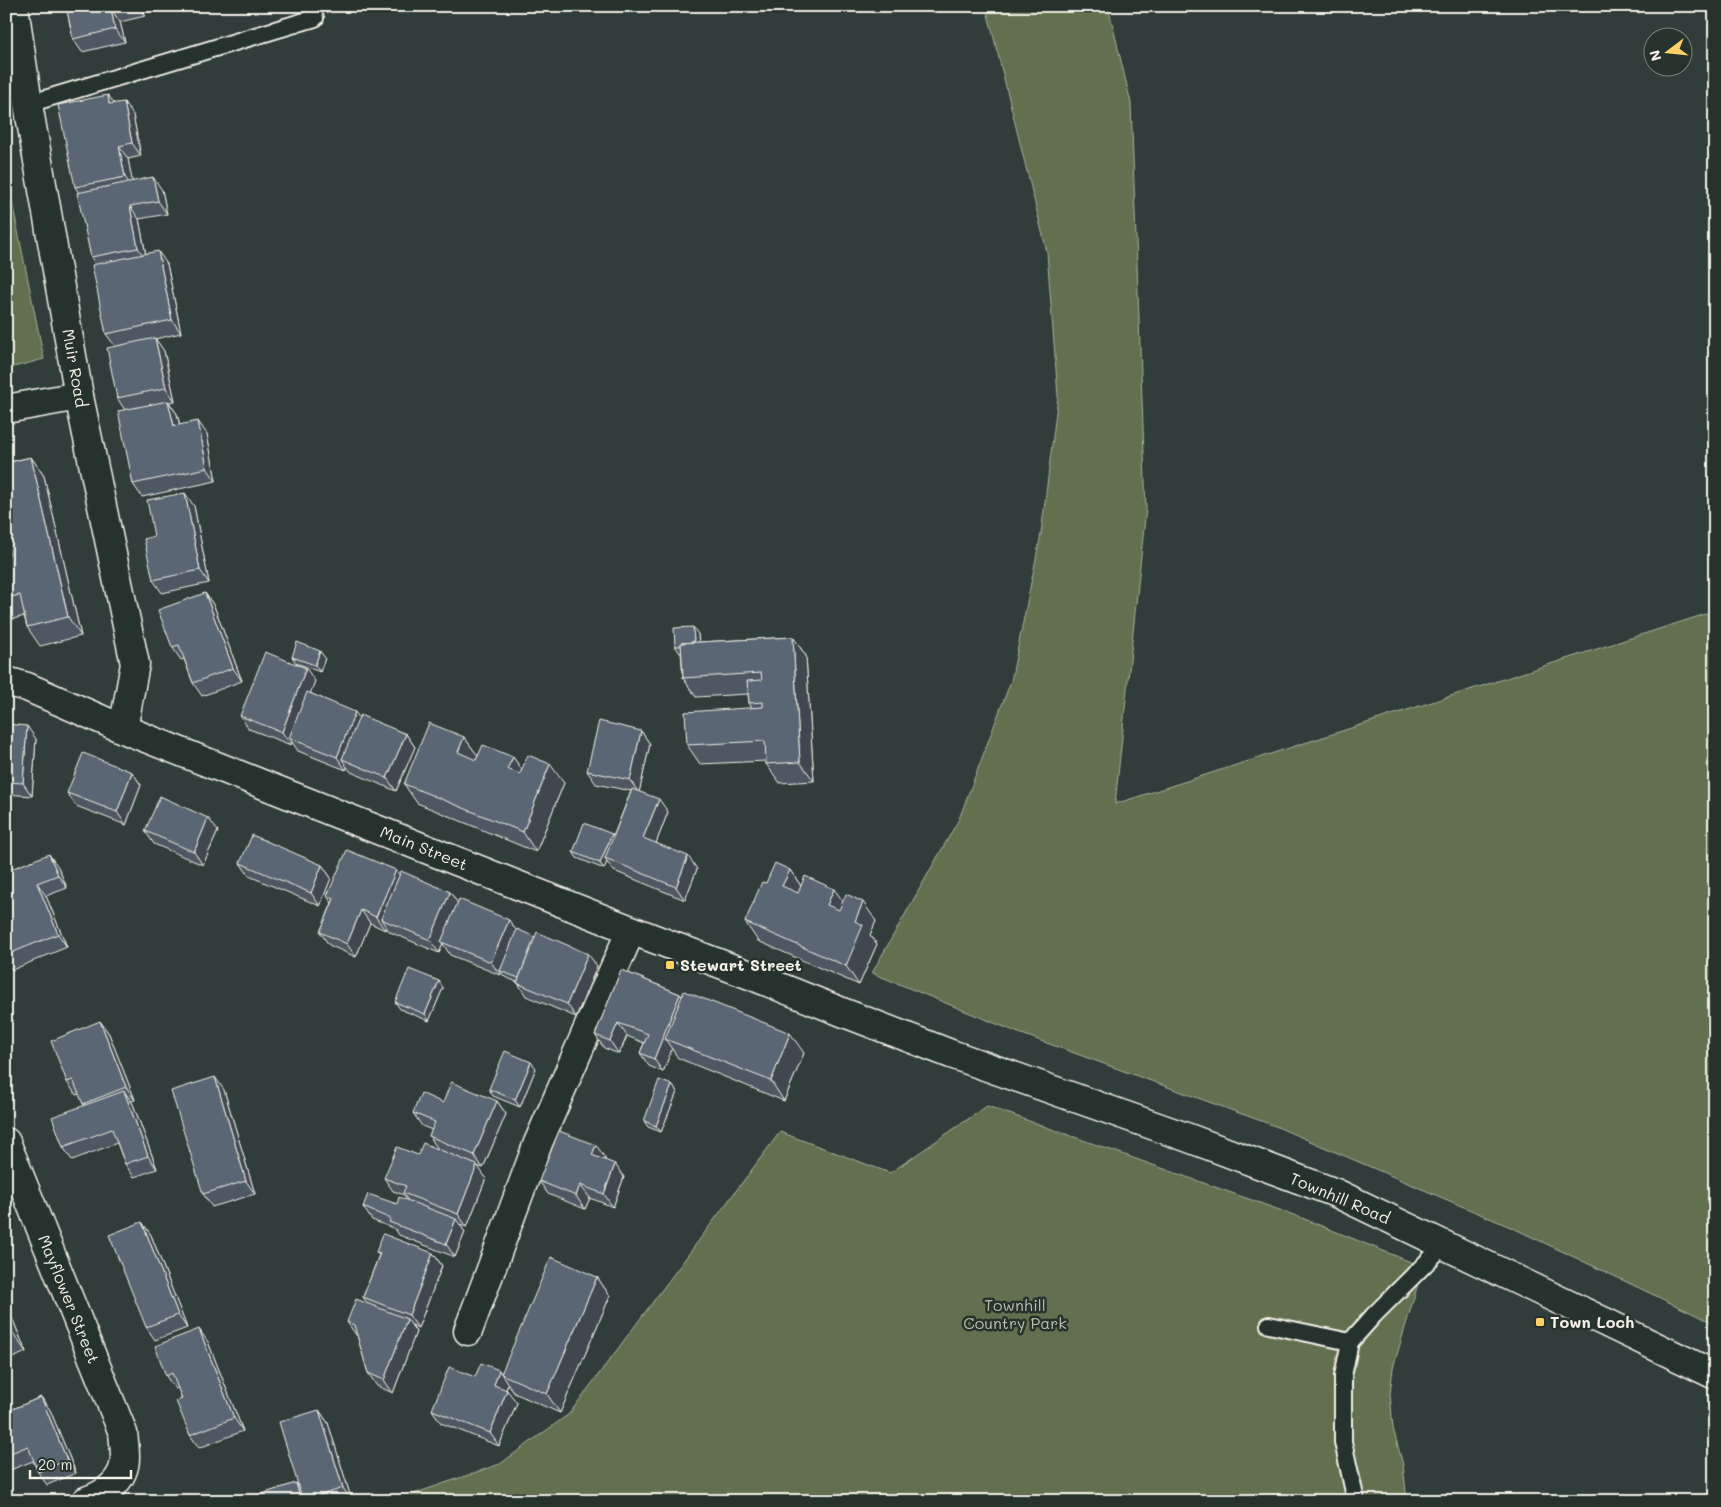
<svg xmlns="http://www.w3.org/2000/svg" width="1721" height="1507" viewBox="0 0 1721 1507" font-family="Mali,sans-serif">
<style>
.green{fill:#626f50;stroke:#abb09c}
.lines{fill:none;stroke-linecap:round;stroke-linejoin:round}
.lane-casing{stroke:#f4f1e8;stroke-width:20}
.street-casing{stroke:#f4f1e8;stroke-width:31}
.secondary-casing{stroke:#f4f1e8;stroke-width:31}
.lane{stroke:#26332d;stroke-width:16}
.street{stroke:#26332d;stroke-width:28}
.secondary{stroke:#26332d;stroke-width:28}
.wall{fill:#4d5863;stroke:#f4f1e8}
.shaded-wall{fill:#3f4750;stroke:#f4f1e8}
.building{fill:#5a6673;stroke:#f4f1e8}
.poi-dot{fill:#ffd166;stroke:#26332d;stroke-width:2}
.labels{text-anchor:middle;stroke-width:5;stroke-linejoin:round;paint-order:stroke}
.street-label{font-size:16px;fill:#f4f1e8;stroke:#26332d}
.poi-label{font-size:16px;font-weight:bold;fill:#f4f1e8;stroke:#26332d;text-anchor:start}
.park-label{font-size:16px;fill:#babdab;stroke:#26332d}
</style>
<rect width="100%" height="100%" fill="#303d3b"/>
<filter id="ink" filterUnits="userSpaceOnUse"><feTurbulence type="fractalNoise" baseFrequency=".02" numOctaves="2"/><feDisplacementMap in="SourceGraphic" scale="10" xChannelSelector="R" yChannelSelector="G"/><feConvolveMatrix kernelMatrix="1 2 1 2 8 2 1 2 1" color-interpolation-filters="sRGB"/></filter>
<g filter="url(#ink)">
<!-- green -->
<g class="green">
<path d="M986,6H1108L1131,103L1146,508L1115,804L1715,611V1324L1515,1229L1275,1126L1019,1033L872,973L959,819L1011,681L1041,534L1058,396L1047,252Z"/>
<path d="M6,172L44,359L6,369Z"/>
<path d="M987,1106L1302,1218L1423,1267L1393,1368L1390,1394L1393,1428L1403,1465L1407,1501H406L413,1494L500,1464L569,1414L780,1132L890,1173Z"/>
</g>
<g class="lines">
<!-- lane casing -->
<g class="lane-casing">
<g id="lane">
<path d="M28,104L315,18"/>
<path d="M1269,1325L1350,1342"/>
<path d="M1356,1501L1343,1442V1376L1350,1342L1374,1315L1444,1245"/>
</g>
</g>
<!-- street casing -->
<g class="street-casing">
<g id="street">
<path d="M14,6L28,104L79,396L135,664L123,729"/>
<path d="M6,409L79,396"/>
<path d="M6,1142L123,1433C124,1441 125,1449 125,1457C125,1480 106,1494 86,1501"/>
<path d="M468,1331L538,1143L631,930"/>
</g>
</g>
<!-- secondary casing -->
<g class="secondary-casing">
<path id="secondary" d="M6,681L27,687L123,729L631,930L755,977L842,1012L951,1054L1186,1137L1336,1193L1715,1375"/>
</g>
<!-- lane -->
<use href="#lane" class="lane"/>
<!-- street -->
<use href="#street" class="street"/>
<!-- secondary -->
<use href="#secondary" class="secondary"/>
</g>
<!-- wall -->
<g class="wall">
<path d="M66,6H143L145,16L120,22L125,42L82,52L73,39Z"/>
<path d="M108,95L114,104L133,115L141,156L128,159L132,182L162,190L167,214L139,219L146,254L167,264L181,333L155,339L164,351L175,401L169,402L177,414L180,425L207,434L216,481L142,497L133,484L125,410L117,398L115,346L106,334L95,264L91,257L79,193L75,187Z"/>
<path d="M31,457L44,476L81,636L40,646L27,627L24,616L6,621V555L10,554L9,462Z"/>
<path d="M194,506L209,583L162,593L153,580L154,536Z"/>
<path d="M205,593L214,606L242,681L202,696L193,683L184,659L181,660L172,647Z"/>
<path d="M698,634L699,642L793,637L806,656L814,781L780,783L766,764V761L700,764L687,745L752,708L749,703L748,694L696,697L683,678L681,653H680L675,646Z"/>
<path d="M292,657L325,658L320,672L296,663Z"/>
<path d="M315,681L310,693L359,717L406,734L415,747L396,791L351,772L347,767L346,770L298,751L292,742L291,745L249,729L240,716Z"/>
<path d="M6,724L36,739L32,796L6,794Z"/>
<path d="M641,731L650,744L639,792L668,812L656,843L697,869L685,900L614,871L607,862L604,869L577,858L573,852L612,834L613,837L631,791L596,784L587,771Z"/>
<path d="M464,737L478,756L513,757L522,770L564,783L536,852L417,803L404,784Z"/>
<path d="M132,772L141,785L126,825L76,806L67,793Z"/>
<path d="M145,831H218L203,865L154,844Z"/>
<path d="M240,863L322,865L331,878L320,906L249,876Z"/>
<path d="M58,867L67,888L46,896L67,947L12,970L6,961V871Z"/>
<path d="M396,870L399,875L450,892L457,903L516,931L597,966L576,1017L526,996L517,982L505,977L501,973L500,975L450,955L443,944L439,953L390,932L386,927L385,930L370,923L356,957L329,945L320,932L332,903L327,896Z"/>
<path d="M790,870L801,886L843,902L876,921L870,935L877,944L859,985L758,941L745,922L766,883Z"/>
<path d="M621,970L680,994L682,996L804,1053L784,1101L678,1058L672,1049L663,1072L649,1066L640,1053L644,1043L627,1036L619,1054L604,1048L595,1035Z"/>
<path d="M439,981L443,988L429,1021L400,1009L395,1002Z"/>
<path d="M100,1021L109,1034L135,1100L131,1101L133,1104L157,1169L134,1177L125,1164L117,1143L72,1160L63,1147L84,1105L79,1094L76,1095L67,1082Z"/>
<path d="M536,1068L520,1107L493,1096L489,1089Z"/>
<path d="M672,1085L677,1092L661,1132L648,1127L644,1121Z"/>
<path d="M224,1090L255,1194L212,1207L203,1194Z"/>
<path d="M497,1101L506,1114L483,1168L477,1166L486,1178L467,1227L460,1225L465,1232L455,1257L399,1235L395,1229L372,1220L363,1207L397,1204L408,1201L404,1195L393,1191L384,1178L418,1155L438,1149L429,1136L432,1130L422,1126L413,1113L443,1103Z"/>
<path d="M605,1158V1160L624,1177L613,1207L590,1198L585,1209L548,1194L539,1181Z"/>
<path d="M142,1222L151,1235L187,1328L155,1340L146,1327Z"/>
<path d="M376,1252L433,1253L442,1266L418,1328L412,1325L416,1332L393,1393L377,1386L368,1373L357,1335H356L347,1322L367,1303L363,1297L379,1255Z"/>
<path d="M597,1277L610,1296L560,1413L514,1393L508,1384L506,1390L517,1403L499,1446L441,1423L432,1410L475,1377L499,1370L501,1373Z"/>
<path d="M6,1303L26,1352L6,1361Z"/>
<path d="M208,1342L243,1431L199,1448L190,1435L182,1399L178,1388L175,1389L166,1376Z"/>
<path d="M41,1397L50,1410L76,1473L47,1485L38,1472L33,1461L10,1470L6,1465V1412Z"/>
<path d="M319,1410L328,1423L352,1501H244L296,1483L299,1488Z"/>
</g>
<!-- shaded-wall -->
<g class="shaded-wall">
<path d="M138,6H143L145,16Z"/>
<path d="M111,9L120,22L125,42L115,29Z"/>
<path d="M108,95L117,108L109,104Z"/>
<path d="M124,102L133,115L141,156L132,143Z"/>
<path d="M119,146L128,159L134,190L125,177Z"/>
<path d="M153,177L162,190L167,214L158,201Z"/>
<path d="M130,206L139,219L147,261L138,248Z"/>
<path d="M158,251L167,264L181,333L172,320Z"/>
<path d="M155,338L164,351L175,401L166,388Z"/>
<path d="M168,401L177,414L183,439L174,426Z"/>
<path d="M198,421L207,434L216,481L207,468Z"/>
<path d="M6,449L14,483L6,472Z"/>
<path d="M31,457L44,476L81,636L68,617Z"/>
<path d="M185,493L194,506L209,583L200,570Z"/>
<path d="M205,593L214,606L242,681L233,668Z"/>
<path d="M693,627L698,634L699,651L694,645Z"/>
<path d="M793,637L806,656L814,781L800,762Z"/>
<path d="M320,651L325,658L320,672L315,665Z"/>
<path d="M306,668L315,681L293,740L289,738L292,742L291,745L282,732Z"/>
<path d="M355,712L364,725L342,759L347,767L346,770L337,757Z"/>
<path d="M27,726L36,739L32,796L23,783Z"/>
<path d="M641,731L650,744L639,793L630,780Z"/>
<path d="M406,734L415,747L396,791L387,778Z"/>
<path d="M464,737L478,756L471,771L458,752Z"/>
<path d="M513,757L526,776L521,788L507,769Z"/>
<path d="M550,764L564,783L536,852L523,832Z"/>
<path d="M132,772L141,785L126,825L117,812Z"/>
<path d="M659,799L668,812L653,851L643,838Z"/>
<path d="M208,818L218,831L203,865L194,852Z"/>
<path d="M612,834L616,841L605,858L607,862L604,869L600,863Z"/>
<path d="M49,854L58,867L67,888L58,875Z"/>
<path d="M688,856L697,869L685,900L676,887Z"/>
<path d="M322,865L331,878L320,906L311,893Z"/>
<path d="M396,870L405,883L381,919L386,927L385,930L376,917Z"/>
<path d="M790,870L803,889L796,905L782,886Z"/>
<path d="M37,883L46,896L67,947L58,934Z"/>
<path d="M834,889L848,908L841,925L827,905Z"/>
<path d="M450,892L459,905L441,942L443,944L439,953L430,940Z"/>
<path d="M863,902L876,921L870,935L877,944L859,985L846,966L855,921Z"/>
<path d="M361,910L370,923L356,957L347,944Z"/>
<path d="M509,920L518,933L500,971L501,973L500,975L491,962Z"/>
<path d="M588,954L597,966L576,1017L567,1004Z"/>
<path d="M439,981L443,988L429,1021L425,1014Z"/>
<path d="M680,994L690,1007L665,1039L672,1049L663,1072L654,1059Z"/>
<path d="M100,1021L109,1034L135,1100L126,1087Z"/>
<path d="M618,1023L627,1036L619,1054L610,1041Z"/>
<path d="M790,1033L804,1053L784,1101L771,1081Z"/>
<path d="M531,1062L536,1068L520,1107L515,1100Z"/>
<path d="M215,1077L224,1090L255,1194L246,1181Z"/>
<path d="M672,1085L677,1092L661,1132L656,1126Z"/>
<path d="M124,1091L133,1104L157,1169L148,1156Z"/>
<path d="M497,1101L506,1114L483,1168L474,1155Z"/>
<path d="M596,1145L605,1158L602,1168L592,1155Z"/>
<path d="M615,1164L624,1177L613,1207L604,1194Z"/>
<path d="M477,1165L486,1178L467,1227L458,1214Z"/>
<path d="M580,1185L590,1198L585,1209L576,1196Z"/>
<path d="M456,1219L465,1232L455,1257L446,1244Z"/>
<path d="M142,1222L151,1235L187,1328L178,1315Z"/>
<path d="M433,1253L442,1266L418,1328L409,1315Z"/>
<path d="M597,1277L610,1296L560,1413L547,1394Z"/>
<path d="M6,1303L26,1352L13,1333L6,1317Z"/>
<path d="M407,1319L416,1332L393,1393L384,1380Z"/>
<path d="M199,1329L208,1342L243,1431L234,1418Z"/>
<path d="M499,1370L508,1384L503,1398L494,1385Z"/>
<path d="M507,1390L517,1403L499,1446L490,1433Z"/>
<path d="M41,1397L50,1410L76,1473L67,1460Z"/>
<path d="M319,1410L328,1423L352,1501L343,1488Z"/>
<path d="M296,1483L305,1496L303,1501H301Z"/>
</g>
<!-- building -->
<g class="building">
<path d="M66,6H124L111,9L115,29L73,39Z"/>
<path d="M108,95L109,104L124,102L132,143L119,146L125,177L75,187L58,105Z"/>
<path d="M153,177L158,201L130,206L138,248L91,257L77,193Z"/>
<path d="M158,251L172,320L106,334L92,265Z"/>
<path d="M155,338L166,388L117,398L107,348Z"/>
<path d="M168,401L174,426L198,421L207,468L133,484L118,411Z"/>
<path d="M31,457L68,617L27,627L20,595L6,598V555L10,554L6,537V463Z"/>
<path d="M185,493L200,570L153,580L144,539L154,536L147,500Z"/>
<path d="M205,593L233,668L193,683L179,645L172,647L158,610Z"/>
<path d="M693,627L694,642L681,643V646H675L674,628Z"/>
<path d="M793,637L800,762L766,764L765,741L687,745L685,712L763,707V702L749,703L747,681L762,680L761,673L683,678L681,643Z"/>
<path d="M297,642L320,651L315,665L292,657Z"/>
<path d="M265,652L306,668L282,732L240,716Z"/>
<path d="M307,692L355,712L337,757L289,738Z"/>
<path d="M360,715L406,734L387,778L342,759Z"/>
<path d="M599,721L641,731L630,780L587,771Z"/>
<path d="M429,723L464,737L458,752L476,760L483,745L513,757L507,769L520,774L528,755L550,764L523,832L404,784Z"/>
<path d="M6,724L27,726L23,783L6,782Z"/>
<path d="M83,753L132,772L117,812L67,793Z"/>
<path d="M632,789L659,799L643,838L688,856L676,887L605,858Z"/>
<path d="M160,796L208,818L194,852L145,831Z"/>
<path d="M584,823L612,834L600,863L573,852Z"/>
<path d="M252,835L322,865L311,893L240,863Z"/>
<path d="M347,850L396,870L376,917L361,910L347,944L320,932L334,899L327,896Z"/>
<path d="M49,854L58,875L37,883L58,934L6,955V871Z"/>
<path d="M775,863L790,870L782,886L798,893L805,876L834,889L827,905L839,910L846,894L863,902L855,921L863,925L846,966L745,922L762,882L766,883Z"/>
<path d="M401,871L450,892L430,940L381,919Z"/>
<path d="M459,899L509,920L491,962L441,942Z"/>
<path d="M517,929L535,937L519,978L500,971Z"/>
<path d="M537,932L588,954L567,1004L517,983Z"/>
<path d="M409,969L439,981L425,1014L395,1002Z"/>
<path d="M621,970L680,994L654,1059L640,1053L648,1034L618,1023L610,1041L595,1035Z"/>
<path d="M684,991L790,1033L771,1081L665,1039Z"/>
<path d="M100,1021L126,1087L83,1104L73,1080L67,1082L51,1041Z"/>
<path d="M505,1051L531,1062L515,1100L489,1089Z"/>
<path d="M215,1077L246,1181L203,1194L171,1091Z"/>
<path d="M659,1080L672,1085L656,1126L644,1121Z"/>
<path d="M451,1082L497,1101L474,1155L429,1136L435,1122L413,1113L421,1093L443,1103Z"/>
<path d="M124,1091L148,1156L125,1164L112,1129L63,1147L52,1117Z"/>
<path d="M559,1131L596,1145L592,1155L615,1164L604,1194L580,1185L576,1196L539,1181Z"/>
<path d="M423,1143L477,1165L458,1214L403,1193L406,1186L384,1178L397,1147L418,1155Z"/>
<path d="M368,1194L397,1204L399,1197L456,1219L446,1244L389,1222L391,1219L363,1207Z"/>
<path d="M142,1222L178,1315L146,1327L109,1235Z"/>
<path d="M383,1234L433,1253L409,1315L363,1297L380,1253L376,1252Z"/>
<path d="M551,1257L597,1277L547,1394L501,1374Z"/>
<path d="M356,1299L407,1319L384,1380L368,1373L354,1325L347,1322Z"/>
<path d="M6,1317L13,1333L6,1336Z"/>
<path d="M199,1329L234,1418L190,1435L176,1401L182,1399L172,1373L166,1376L155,1346Z"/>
<path d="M481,1363L499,1370L494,1385L507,1390L490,1433L432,1410L449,1367L475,1377Z"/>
<path d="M41,1397L67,1460L38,1472L28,1446L6,1455V1412Z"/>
<path d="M319,1410L343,1488L303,1501L279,1422Z"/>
<path d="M296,1483L301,1501H244L243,1500Z"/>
</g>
</g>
<!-- markers -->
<g class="poi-dot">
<rect x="665" y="960" width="10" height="10" rx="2.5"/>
<rect x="1535" y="1317" width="10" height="10" rx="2.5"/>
</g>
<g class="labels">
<!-- street labels -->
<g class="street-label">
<text transform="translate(75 368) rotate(80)" y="6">Muir Road</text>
<text transform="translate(424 848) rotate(22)" y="6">Main Street</text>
<text transform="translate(1340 1198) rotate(23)" y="6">Townhill Road</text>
<text transform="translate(69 1299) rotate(68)" y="6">Mayflower Street</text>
</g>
<!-- poi labels -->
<g class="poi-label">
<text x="680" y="971">Stewart Street</text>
<text x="1550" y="1328">Town Loch</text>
</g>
<!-- park labels -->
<g class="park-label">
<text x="1015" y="1311">Townhill<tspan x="1015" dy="18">Country Park</tspan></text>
</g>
</g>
<!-- margin -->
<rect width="1721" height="1507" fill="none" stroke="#26332d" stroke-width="25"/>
<rect x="12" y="12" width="1696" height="1482" fill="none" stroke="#f4f1e8" stroke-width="2" filter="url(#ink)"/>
<!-- north arrow -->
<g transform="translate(1668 52) rotate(254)"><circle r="24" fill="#26332d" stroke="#787f78"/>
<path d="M0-4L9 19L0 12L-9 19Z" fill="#ffd166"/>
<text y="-8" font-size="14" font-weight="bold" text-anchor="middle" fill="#f4f1e8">N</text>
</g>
<!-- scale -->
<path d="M30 1470v8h101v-8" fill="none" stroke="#f4f1e8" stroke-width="2.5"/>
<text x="38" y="1470" font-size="15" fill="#f4f1e8" stroke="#26332d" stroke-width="4" paint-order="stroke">20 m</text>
</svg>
